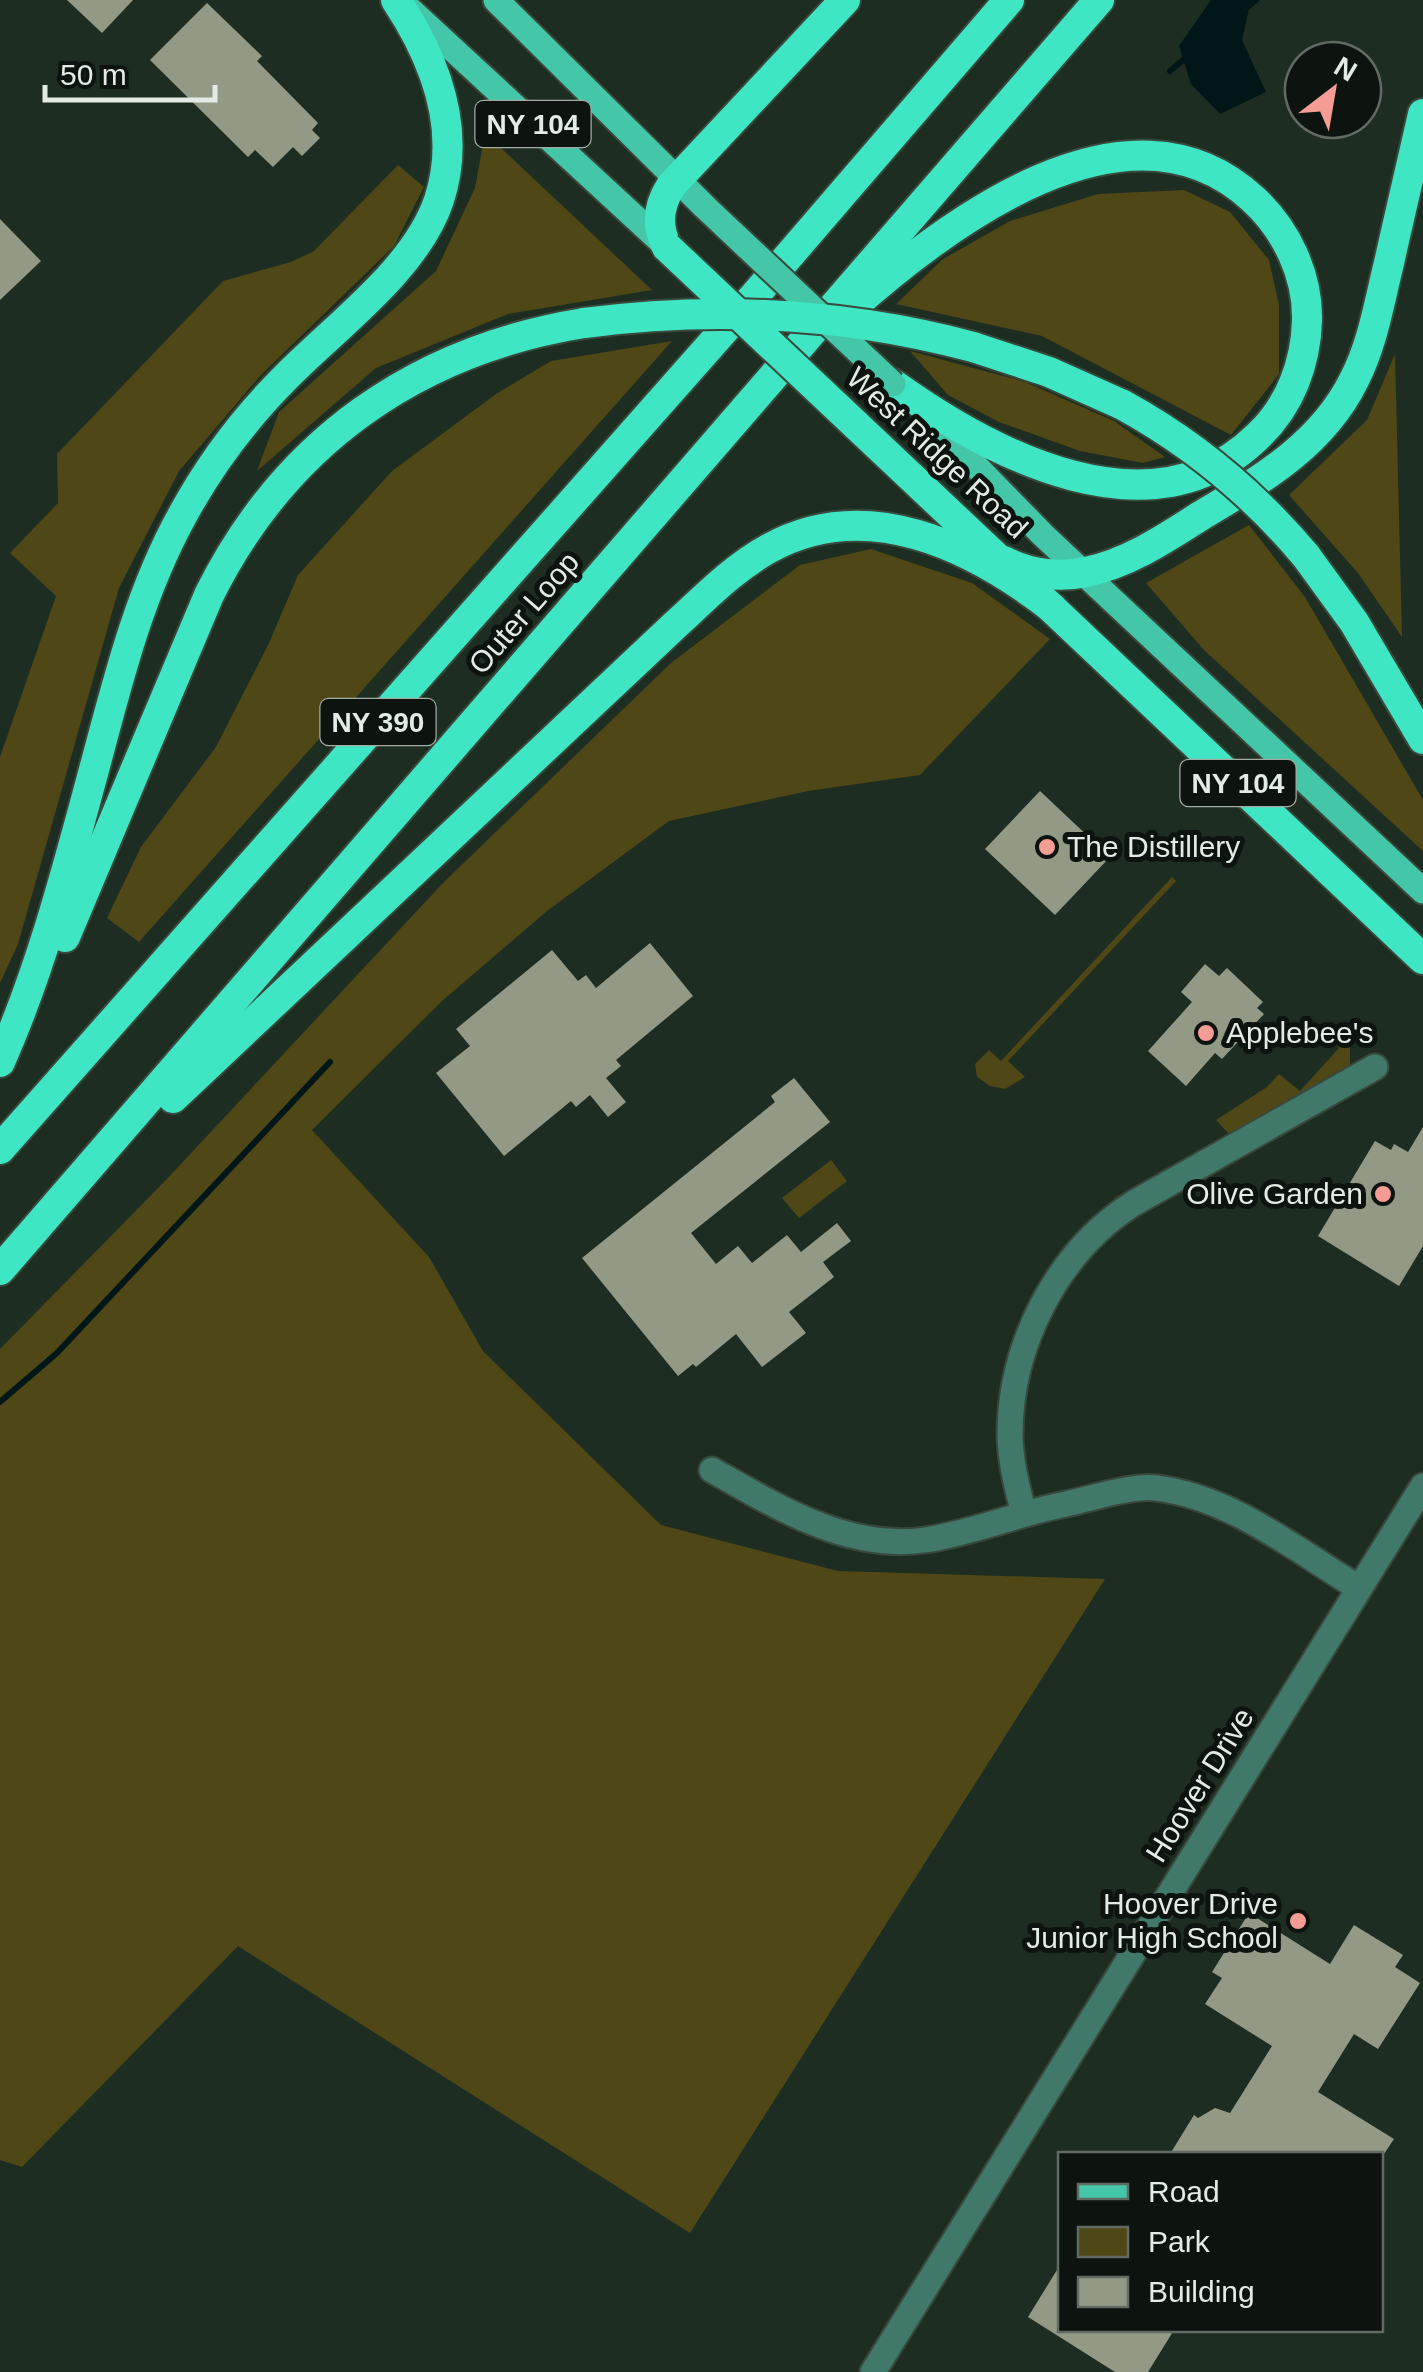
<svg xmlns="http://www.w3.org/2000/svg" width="1423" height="2372" viewBox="0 0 1423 2372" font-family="Arial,sans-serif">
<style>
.green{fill:#4f4716}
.water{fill:#001617}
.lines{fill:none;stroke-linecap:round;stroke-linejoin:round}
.stream{stroke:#001617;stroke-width:6}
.building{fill:#929a86}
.minor-casing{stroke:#39483c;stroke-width:29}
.major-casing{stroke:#39483c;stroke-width:29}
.highway-casing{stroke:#39483c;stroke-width:34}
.minor{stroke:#407869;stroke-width:25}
.major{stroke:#44c7a9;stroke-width:25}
.highway{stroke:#3fe6c3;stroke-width:30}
.major-bridge-casing{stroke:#39483c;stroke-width:29;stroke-linecap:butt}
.highway-bridge-casing{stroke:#39483c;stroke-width:34;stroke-linecap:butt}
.major-bridge{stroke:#44c7a9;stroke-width:25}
.highway-bridge{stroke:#3fe6c3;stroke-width:30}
.poi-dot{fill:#f59c94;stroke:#0d130e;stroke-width:4}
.labels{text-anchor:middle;stroke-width:10;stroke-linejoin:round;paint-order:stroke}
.shield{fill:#0d130e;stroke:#a2aba4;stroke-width:2.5}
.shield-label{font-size:28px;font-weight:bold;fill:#e2ece4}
.street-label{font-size:30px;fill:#e2ece4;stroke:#0d130e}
.poi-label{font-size:30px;fill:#e2ece4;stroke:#0d130e;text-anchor:start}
</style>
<rect width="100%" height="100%" fill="#1e2d21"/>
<!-- green -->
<g class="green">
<path d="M485,133L652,290L508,314L376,368L257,471L279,412L436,271L475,188Z"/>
<path d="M398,165L424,187L394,246L261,375L179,471L119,588L18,944L0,983V757L56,596L10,553L58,503L57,454L223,281L291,262L314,251Z"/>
<path d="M1184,190L1230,212L1269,260L1279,305V374L1231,435L1042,336L896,304L943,259L1010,221L1098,194Z"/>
<path d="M672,341L139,942L107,918L141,847L216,747L269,643L298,575L392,471L496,394L551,361Z"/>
<path d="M910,351L1025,382L1114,421L1165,457L1143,463L1080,451L999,422L948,395Z"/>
<path d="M1395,354L1402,637L1358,573L1289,495L1367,420Z"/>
<path d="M1249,525L1305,597L1423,800V851L1204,650L1146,583Z"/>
<path d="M871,549L972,583L1050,639L920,775L808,791L669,821L547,911L442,1001L312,1130L429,1257L483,1351L661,1525L838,1571L1105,1579L690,2233L238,1946L22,2167L0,2160V1349L165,1181L443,883L671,663L800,565Z"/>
<path d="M1172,877L1176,881L1008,1061L1025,1077L1005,1089L990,1086L977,1077L975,1064L989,1050L1001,1061Z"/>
<path d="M1337,1029L1350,1041V1064L1342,1076L1117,1202L1114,1198L1230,1135L1216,1120L1267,1087L1279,1074L1300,1091L1339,1048L1328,1039Z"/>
<path d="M831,1160L847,1181L799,1218L782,1198Z"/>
</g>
<!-- water -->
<path class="water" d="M1211,0H1251L1242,40L1266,92L1220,114L1191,84L1179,46Z"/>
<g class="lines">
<!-- stream -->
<g class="stream">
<path d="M1244,10L1256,0"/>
<path d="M1170,71L1188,56"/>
<path d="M0,1402L57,1353L330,1062"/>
</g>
</g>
<!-- building -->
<g class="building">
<path d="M67,0H133L102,33Z"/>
<path d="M207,3L262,56L257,61L318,123L312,130L320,138L302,156L293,147L273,167L255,150L248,157L150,60Z"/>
<path d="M0,219L41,261L0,300Z"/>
<path d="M1040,791L1110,857L1055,915L985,849Z"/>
<path d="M650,943L693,996L616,1060L621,1066L606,1078L626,1102L608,1117L590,1095L576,1107L571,1101L504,1156L436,1073L470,1046L456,1029L552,950L578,981L586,975L596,988Z"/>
<path d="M1205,964L1219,976L1227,968L1263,1002L1257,1008L1264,1014L1222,1059L1215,1053L1186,1086L1148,1051L1192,1002L1181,992Z"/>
<path d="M794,1078L830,1122L691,1233L716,1264L738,1246L752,1263L787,1235L801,1252L837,1223L851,1241L823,1262L834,1277L789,1312L806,1333L762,1367L736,1334L696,1367L693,1364L678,1376L582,1258L775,1102L771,1096Z"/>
<path d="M1423,1127V1246L1399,1286L1318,1236L1375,1141L1391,1150L1394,1144L1408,1152Z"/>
<path d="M1249,1913L1330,1964L1354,1925L1403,1955L1395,1967L1420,1983L1378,2049L1354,2034L1318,2092L1394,2139L1384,2154H1170L1194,2115L1198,2118L1215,2108L1230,2113L1272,2046L1205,2004L1222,1978L1212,1972Z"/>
<path d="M1060,2265V2330H1174L1148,2372H1115L1028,2317Z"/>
</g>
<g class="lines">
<!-- minor casing -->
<g class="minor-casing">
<g id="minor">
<path d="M712,1470C777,1507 848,1551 925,1540C973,1533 1019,1513 1066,1504C1090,1499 1132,1485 1156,1488C1231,1497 1296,1550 1359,1588"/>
<path d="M1024,1513C1017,1489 1011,1463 1010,1438C1009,1346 1057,1252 1134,1203L1375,1067"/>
<path d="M873,2372L1423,1486"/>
</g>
</g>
<!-- major casing -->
<g class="major-casing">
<g id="major">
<path d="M496,0L705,207"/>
<path d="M407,7L667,247"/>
<path d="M925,414L1043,535L1423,891"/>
</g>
</g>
<!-- highway casing -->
<g class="highway-casing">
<g id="highway">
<path d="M667,247C656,226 658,206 671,186L845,0"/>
<path d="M847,312C943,226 1128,83 1253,199C1286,229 1308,275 1307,320C1306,363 1290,406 1258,436C1152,540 992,455 893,384"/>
<path d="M973,347L1049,372L1123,405"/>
<path d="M855,424L995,556"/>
<path d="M1306,556L1354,622L1423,739"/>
<path d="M1004,561C1029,574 1059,578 1086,572C1129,563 1166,538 1202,515C1262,479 1322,445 1354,380C1373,343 1379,303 1389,263C1400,213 1412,163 1423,114"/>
<path d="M1040,597L1423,959"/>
<path d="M65,937L209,595C285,442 416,350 584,323"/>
<path d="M0,1062C42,967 68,866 95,766C118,680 139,594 182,516C210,464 245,418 286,377C336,326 416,269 439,200C462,130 435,59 396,0"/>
<path d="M173,1098L673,627C703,600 732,569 768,549C866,494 972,546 1052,608"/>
<path d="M0,1149L756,294L1009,0"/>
<path d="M0,1270L1099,0"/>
</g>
</g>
<!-- minor -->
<use href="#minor" class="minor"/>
<!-- major -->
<use href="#major" class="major"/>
<!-- highway -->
<use href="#highway" class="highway"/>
<!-- major-bridge casing -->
<g class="major-bridge-casing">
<path id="major-bridge" d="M705,207L893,384"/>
</g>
<!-- highway-bridge casing -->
<g class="highway-bridge-casing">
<g id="highway-bridge">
<path d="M667,247L855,424"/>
<path d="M584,323C715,306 846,313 973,347"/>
<path d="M1123,405C1194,444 1254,494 1306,556"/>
</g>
</g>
<!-- major-bridge -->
<use href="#major-bridge" class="major-bridge"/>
<!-- highway-bridge -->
<use href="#highway-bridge" class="highway-bridge"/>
</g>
<!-- markers -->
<g class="poi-dot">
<circle cx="1047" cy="847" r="10"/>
<circle cx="1206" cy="1033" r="10"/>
<circle cx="1383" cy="1194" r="10"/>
<circle cx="1298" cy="1921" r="10"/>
</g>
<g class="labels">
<!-- shield labels -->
<g class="shield">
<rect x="475.5" y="101" width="115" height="46" rx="8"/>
<rect x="320.5" y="699" width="115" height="46" rx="8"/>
<rect x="1180.5" y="760" width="115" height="46" rx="8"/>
</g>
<g class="shield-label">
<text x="533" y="134">NY 104</text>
<text x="378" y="732">NY 390</text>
<text x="1238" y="793">NY 104</text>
</g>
<!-- street labels -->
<g class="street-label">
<text transform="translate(937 453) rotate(43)" y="10">West Ridge Road</text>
<text transform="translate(524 613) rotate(-49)" y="10">Outer Loop</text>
<text transform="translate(1200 1785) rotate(-58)" y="10">Hoover Drive</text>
</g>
<!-- poi labels -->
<g class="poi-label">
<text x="1067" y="857">The Distillery</text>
<text x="1226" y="1043">Applebee's</text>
<text x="1363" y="1204" text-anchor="end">Olive Garden</text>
<text x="1278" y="1914" text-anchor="end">Hoover Drive<tspan x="1278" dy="34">Junior High School</tspan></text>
</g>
</g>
<!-- legend -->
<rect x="1058" y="2152" width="325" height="180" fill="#0d130e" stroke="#626a64" stroke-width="2.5"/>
<rect x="1078" y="2184" width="50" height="15" fill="#44c7a9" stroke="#626a64" stroke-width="2.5"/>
<text x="1148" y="2202" font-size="30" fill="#e2ece4">Road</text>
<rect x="1078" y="2227" width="50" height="30" fill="#4f4716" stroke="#626a64" stroke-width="2.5"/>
<text x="1148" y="2252" font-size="30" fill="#e2ece4">Park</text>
<rect x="1078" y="2277" width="50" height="30" fill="#929a86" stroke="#626a64" stroke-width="2.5"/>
<text x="1148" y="2302" font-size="30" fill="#e2ece4">Building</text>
<!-- north arrow -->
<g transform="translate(1333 90) rotate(31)"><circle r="48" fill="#0d130e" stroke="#626a64" stroke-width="2.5"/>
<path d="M0-8L18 38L0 25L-18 38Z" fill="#f59c94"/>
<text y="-15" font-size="28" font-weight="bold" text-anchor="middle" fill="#e2ece4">N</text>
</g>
<!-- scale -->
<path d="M45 85v15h170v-15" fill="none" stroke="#e2ece4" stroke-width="5"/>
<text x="60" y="85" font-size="30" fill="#e2ece4" stroke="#0d130e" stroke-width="8" paint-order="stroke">50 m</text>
</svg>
